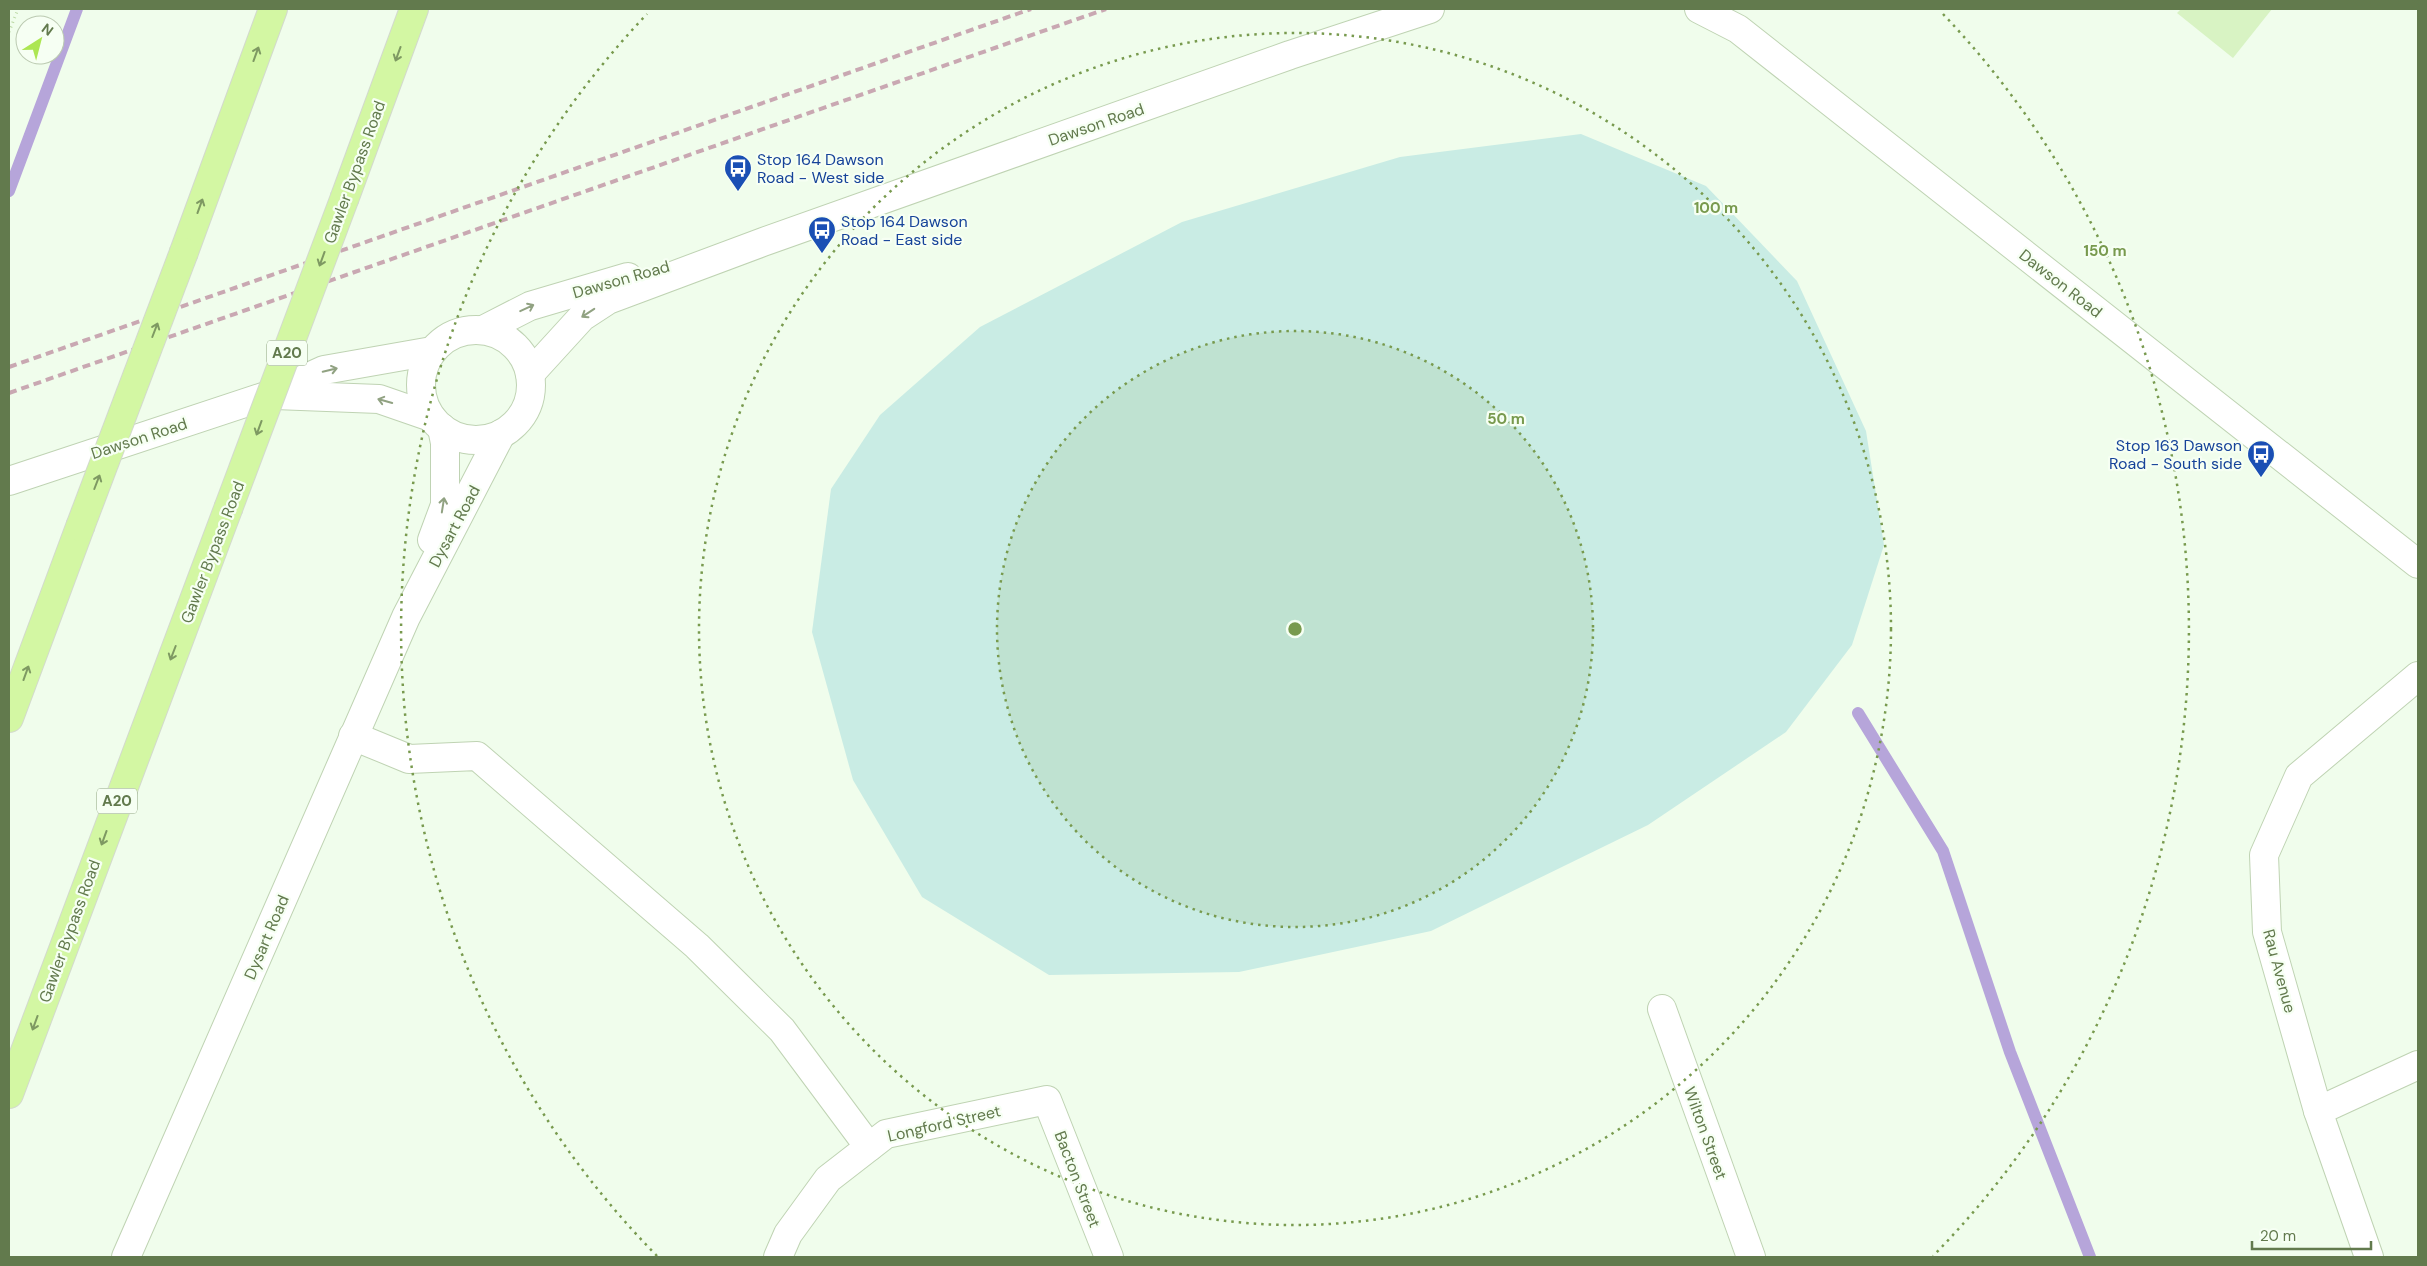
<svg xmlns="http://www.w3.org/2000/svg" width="2427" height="1266" viewBox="0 0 2427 1266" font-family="'DM Sans',sans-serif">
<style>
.green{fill:#c9ece4}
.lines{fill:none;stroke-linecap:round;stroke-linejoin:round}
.stream{stroke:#b6a5da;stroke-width:12}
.building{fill:#d8f3c3}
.minor-casing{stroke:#bfd3b3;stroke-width:30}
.tertiary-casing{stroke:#bfd3b3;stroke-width:30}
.motorway-casing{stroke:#d3dacd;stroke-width:30}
.path{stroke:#bcd9a5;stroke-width:3;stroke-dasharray:1 4;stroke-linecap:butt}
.minor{stroke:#fff;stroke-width:28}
.tertiary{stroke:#fff;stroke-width:28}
.motorway{stroke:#d3f7a3;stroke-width:28}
.rail{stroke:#c9a8b2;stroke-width:4;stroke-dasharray:8 5;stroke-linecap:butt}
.motorway-bridge-casing{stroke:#d3dacd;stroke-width:30;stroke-linecap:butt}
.motorway-bridge{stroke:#d3f7a3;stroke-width:28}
.oneway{stroke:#7e9962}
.oneway2{stroke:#91a282}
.ring{fill:none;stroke:#789a4e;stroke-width:2.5;stroke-dasharray:2.5 5}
.labels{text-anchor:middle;stroke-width:4.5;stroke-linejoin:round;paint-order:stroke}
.shield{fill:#f6fff3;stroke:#8ea27f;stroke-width:1}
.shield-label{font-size:15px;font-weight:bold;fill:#627a4d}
.street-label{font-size:16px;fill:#627a4d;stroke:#f6fff3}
.transit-label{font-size:16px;fill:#164399;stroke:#f6fff3;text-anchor:start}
.centre{fill:#789a4e;stroke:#f6fff3;stroke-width:2.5}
.ring-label{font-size:15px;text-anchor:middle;font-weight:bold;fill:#789a4e;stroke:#f6fff3;stroke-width:4.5;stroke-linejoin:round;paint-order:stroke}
</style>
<rect width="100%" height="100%" fill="#f0fdec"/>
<!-- green -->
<path class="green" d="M1581,134L1706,186L1797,281L1866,431L1884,545L1852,645L1786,732L1648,825L1431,931L1239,972L1049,975L922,897L853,780L812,632L831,489L880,415L980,327L1182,222L1400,157Z"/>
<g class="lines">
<!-- stream -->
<g class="stream">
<path d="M9,191L77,9"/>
<path d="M1858,713L1943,851L2010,1052L2090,1257"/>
</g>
</g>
<!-- building -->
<path class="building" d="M2181,9H2272L2233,58L2177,13Z"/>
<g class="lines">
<!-- minor casing -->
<g class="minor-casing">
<g id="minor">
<path d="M9,481L269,395"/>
<path d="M432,540L445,505V443L442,428"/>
<path d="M353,736L409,759L477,756L697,946L782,1030L869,1147"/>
<path d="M1662,1009L1751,1257"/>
<path d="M2318,1111L2418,1065"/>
<path d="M126,1257L406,617L501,434"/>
<path d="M778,1257L788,1234L828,1179L886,1134L1047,1100L1109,1257"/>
<path d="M2369,1257L2318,1111L2267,932L2264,855L2299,776L2418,676"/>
</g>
</g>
<!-- tertiary casing -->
<g class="tertiary-casing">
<g id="tertiary">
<path d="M1699,9L1738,29L2418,564"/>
<path d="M483,330L530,306L628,277"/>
<circle cx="476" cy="385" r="55"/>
<path d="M530,374L582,317L608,300L763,242L1290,55L1430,9"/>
<path d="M269,395L324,370L432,351"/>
<path d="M275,395L379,399L431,417"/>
</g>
</g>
<!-- motorway casing -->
<g class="motorway-casing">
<g id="motorway">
<path d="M345,197L414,9"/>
<path d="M184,252L273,9"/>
<path d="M9,718L80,527"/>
<path d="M9,1094L228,509"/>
</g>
</g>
<!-- path -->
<path class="path" d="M9,32L18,9"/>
<!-- minor -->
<use href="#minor" class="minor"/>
<!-- tertiary -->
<use href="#tertiary" class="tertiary"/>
<!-- motorway -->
<use href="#motorway" class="motorway"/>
<!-- rail -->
<g class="rail">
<path d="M9,367L1031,9"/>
<path d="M9,393L1106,9"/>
</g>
<!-- motorway-bridge casing -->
<g class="motorway-bridge-casing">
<g id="motorway-bridge">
<path d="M228,509L345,197"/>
<path d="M80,527L184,252"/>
</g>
</g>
<!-- motorway-bridge -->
<use href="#motorway-bridge" class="motorway-bridge"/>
</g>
<!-- one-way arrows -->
<defs><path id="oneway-shaft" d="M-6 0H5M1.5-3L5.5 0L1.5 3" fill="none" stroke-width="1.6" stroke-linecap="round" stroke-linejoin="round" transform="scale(1.25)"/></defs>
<g class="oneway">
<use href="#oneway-shaft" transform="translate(256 54) rotate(-70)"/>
<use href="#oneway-shaft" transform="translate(398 54) rotate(110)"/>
<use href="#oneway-shaft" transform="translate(200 206) rotate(-70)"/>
<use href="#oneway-shaft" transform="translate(322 259) rotate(110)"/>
<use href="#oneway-shaft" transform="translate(155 330) rotate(-69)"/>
<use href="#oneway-shaft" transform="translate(259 428) rotate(110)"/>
<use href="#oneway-shaft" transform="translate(97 482) rotate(-69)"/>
<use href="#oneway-shaft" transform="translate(173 653) rotate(111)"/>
<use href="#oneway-shaft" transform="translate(26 673) rotate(-70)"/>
<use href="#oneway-shaft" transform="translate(104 838) rotate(110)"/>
<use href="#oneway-shaft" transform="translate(35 1023) rotate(110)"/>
</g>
<g class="oneway2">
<use href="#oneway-shaft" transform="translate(527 308) rotate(-25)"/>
<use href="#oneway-shaft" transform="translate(588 313) rotate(147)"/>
<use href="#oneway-shaft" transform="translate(330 370) rotate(-13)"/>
<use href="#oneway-shaft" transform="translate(385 401) rotate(-164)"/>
<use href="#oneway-shaft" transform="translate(443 505) rotate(-81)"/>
</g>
<!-- distance rings -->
<circle cx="1295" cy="629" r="298" fill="#789a4e" fill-opacity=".12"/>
<g class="ring">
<circle cx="1295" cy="629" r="298"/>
<circle cx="1295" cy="629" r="596"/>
<path d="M657 1256A894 894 0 0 1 647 14M1943 14A894 894 0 0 1 1933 1256"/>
</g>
<!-- icons -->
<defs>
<g id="bus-pin" transform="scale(1.4375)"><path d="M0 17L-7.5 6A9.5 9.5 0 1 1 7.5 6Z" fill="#1a4fb4" stroke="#f6fff3"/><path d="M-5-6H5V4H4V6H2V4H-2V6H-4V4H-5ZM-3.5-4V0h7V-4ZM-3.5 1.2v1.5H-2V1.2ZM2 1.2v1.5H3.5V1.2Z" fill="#fff"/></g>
</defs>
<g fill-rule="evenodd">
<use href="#bus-pin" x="738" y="168"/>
<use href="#bus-pin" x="822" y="230"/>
<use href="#bus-pin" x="2261" y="454"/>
</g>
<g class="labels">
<!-- shield labels -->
<g class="shield">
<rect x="267" y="340.5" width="40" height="25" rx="4"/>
<rect x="97" y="788.5" width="40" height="25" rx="4"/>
</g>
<g class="shield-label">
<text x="287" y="358">A20</text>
<text x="117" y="806">A20</text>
</g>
<!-- street labels -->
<g class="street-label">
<text transform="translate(1096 124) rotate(-19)" y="6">Dawson Road</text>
<text transform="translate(354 172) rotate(-70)" y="6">Gawler Bypass Road</text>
<text transform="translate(621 279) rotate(-16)" y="6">Dawson Road</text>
<text transform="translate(2061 283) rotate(38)" y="6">Dawson Road</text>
<text transform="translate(139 438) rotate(-18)" y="6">Dawson Road</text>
<text transform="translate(454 526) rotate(-62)" y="6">Dysart Road</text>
<text transform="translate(212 552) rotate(-69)" y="6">Gawler Bypass Road</text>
<text transform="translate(69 931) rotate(-70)" y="6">Gawler Bypass Road</text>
<text transform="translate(266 937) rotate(-67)" y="6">Dysart Road</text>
<text transform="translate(2280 971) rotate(75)" y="6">Rau Avenue</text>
<text transform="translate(944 1123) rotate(-13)" y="6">Longford Street</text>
<text transform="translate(1706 1133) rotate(70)" y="6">Wilton Street</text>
<text transform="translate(1078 1179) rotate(69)" y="6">Bacton Street</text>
</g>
<!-- transit labels -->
<g class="transit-label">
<text x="757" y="165">Stop 164 Dawson<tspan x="757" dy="18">Road - West side</tspan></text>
<text x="841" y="227">Stop 164 Dawson<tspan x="841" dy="18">Road - East side</tspan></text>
<text x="2242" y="451" text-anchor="end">Stop 163 Dawson<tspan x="2242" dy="18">Road - South side</tspan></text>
</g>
</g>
<circle cx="1295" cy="629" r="8" class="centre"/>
<g class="ring-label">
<text x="1716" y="213">100 m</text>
<text x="2105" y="256">150 m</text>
<text x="1506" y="424">50 m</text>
</g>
<!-- border -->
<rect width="2427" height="1266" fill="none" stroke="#627a4d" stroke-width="20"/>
<!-- north arrow -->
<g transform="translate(40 40) rotate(36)"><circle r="24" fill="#f6fff3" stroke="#bbcab1"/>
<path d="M0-4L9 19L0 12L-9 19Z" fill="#ace652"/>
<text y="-8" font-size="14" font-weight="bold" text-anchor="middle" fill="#627a4d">N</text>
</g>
<!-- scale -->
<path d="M2252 1241v8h119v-8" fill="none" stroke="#627a4d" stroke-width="2.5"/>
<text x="2260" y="1241" font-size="15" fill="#627a4d" stroke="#f6fff3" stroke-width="4" paint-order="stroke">20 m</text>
</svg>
